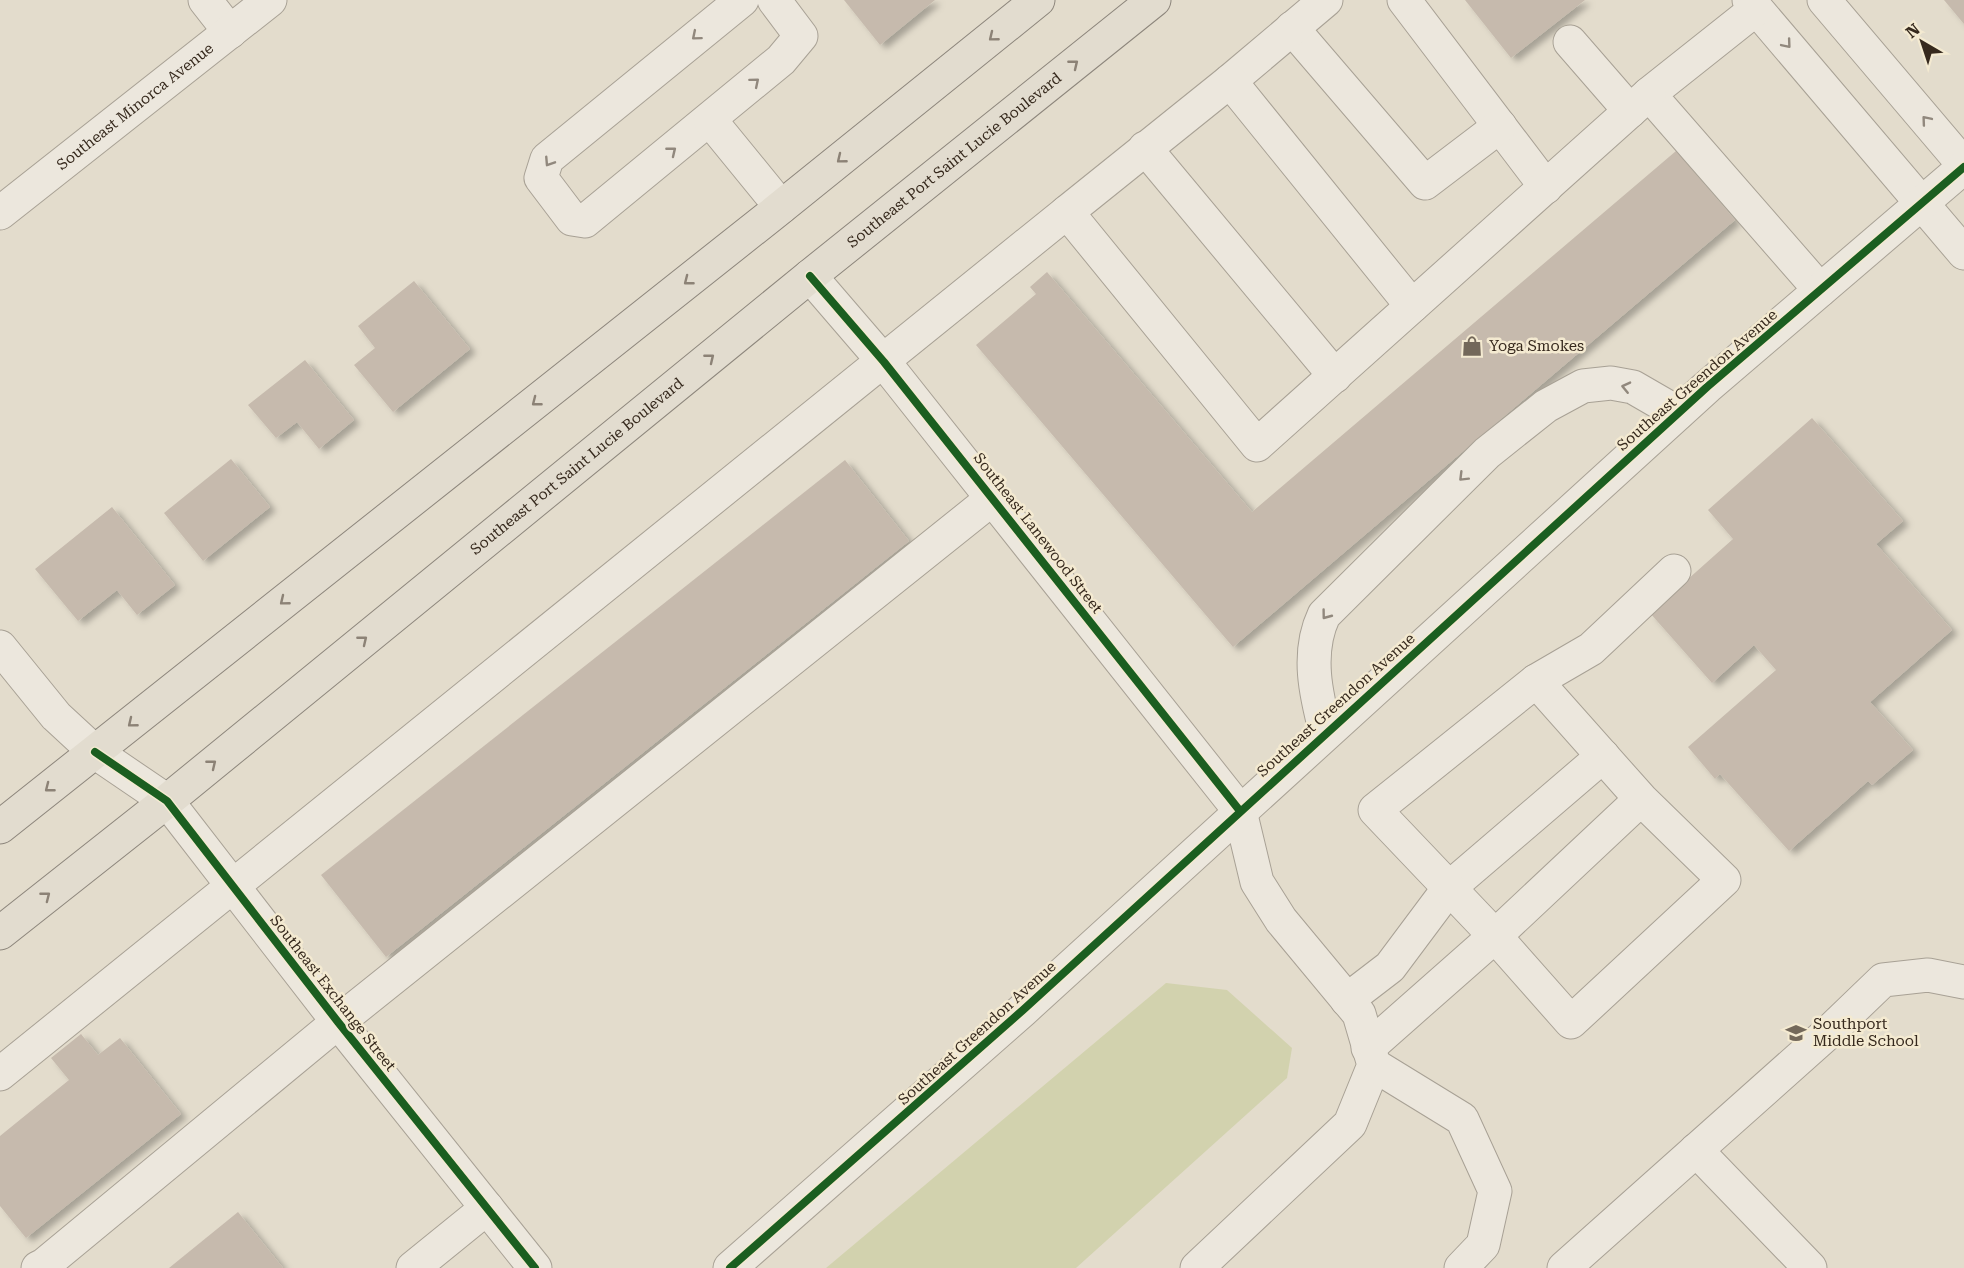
<svg xmlns="http://www.w3.org/2000/svg" width="1964" height="1268" viewBox="0 0 1964 1268" font-family="'Roboto Serif',serif">
<style>
.green{fill:#d2d2ae}
.building{fill:#c6baad;filter:url(#shadow)}
.lines{fill:none;stroke-linecap:round;stroke-linejoin:round}
.minor-casing{stroke:#a8a195;stroke-width:35}
.major-casing{stroke:#8d867c;stroke-width:35}
.minor{stroke:#ece7dd;stroke-width:33}
.major{stroke:#e2dccf;stroke-width:33}
.cycleway-casing{stroke:#f4ead1;stroke-width:11}
.cycleway{stroke:#1b5e20;stroke-width:8}
.oneway{stroke:#91887d}
.oneway2{stroke:#8c8276}
.labels{text-anchor:middle;stroke-width:5;stroke-linejoin:round;paint-order:stroke}
.street-label{font-size:15px;fill:#36291d;stroke:#f4ead1}
.poi-label{font-size:15px;fill:#36291d;stroke:#f4ead1;text-anchor:start}
</style>
<defs>
<filter id="shadow"><feDropShadow dx="6" dy="4" stdDeviation="3" flood-color="#0004"/></filter>
</defs>
<rect width="100%" height="100%" fill="#e3dccc"/>
<!-- green -->
<path class="green" d="M1166,983L1227,990L1292,1048L1287,1078L1076,1268H826Z"/>
<!-- building -->
<g class="building">
<path d="M844,0H935L880,45Z"/>
<path d="M1465,0H1585L1511,58Z"/>
<path d="M1944,0H1964V24Z"/>
<path d="M1676,151L1735,220L1233,647L976,345L1036,294L1030,287L1047,272L1252,512Z"/>
<path d="M414,281L470,349L393,412L354,365L375,348L358,326Z"/>
<path d="M305,360L354,420L319,449L297,422L276,438L248,405Z"/>
<path d="M1812,418L1903,521L1876,544L1952,630L1870,702L1913,750L1872,785L1868,781L1789,851L1720,774L1715,779L1688,747L1776,670L1754,645L1712,683L1650,613L1733,539L1708,510Z"/>
<path d="M231,459L270,507L203,561L164,513Z"/>
<path d="M845,460L909,541L386,957L321,875Z"/>
<path d="M112,507L175,585L137,615L117,590L78,621L35,569Z"/>
<path d="M81,1034L98,1055L120,1038L181,1114L26,1238L0,1206V1136L69,1080L51,1058Z"/>
<path d="M238,1212L283,1268H169Z"/>
</g>
<g class="lines">
<!-- minor casing -->
<g class="minor-casing">
<g id="minor">
<path d="M205,0L230,32"/>
<path d="M742,0L547,159L541,178L572,219L585,221L781,60L801,36L774,0"/>
<path d="M1404,0L1546,187"/>
<path d="M1749,0L1964,253"/>
<path d="M1824,0L1964,165"/>
<path d="M1756,9L1649,94L1820,290"/>
<path d="M1292,28L1425,183L1500,126"/>
<path d="M1570,42L1630,111"/>
<path d="M1230,81L1326,0"/>
<path d="M710,120L781,207"/>
<path d="M1145,148L1335,376"/>
<path d="M1067,212L1230,81L1412,306"/>
<path id="s1" d="M0,213L270,0"/>
<path d="M810,276L884,362L1240,811L1257,882L1281,920L1359,1014L1374,1065L1350,1124L1197,1268"/>
<path d="M0,647L56,716L95,752L167,801L338,1022L535,1268"/>
<path d="M1536,681L1591,649L1674,571"/>
<path d="M1326,733C1316,695 1306,653 1324,615L1487,453L1546,406L1583,386L1611,383L1633,387L1678,413"/>
<path d="M1347,1000L1390,967L1449,888L1603,756"/>
<path d="M1368,1048L1495,936L1571,1022L1724,880L1641,799L1495,936L1375,810L1536,681L1641,799"/>
<path d="M1374,1065L1462,1119L1495,1191L1483,1245L1461,1268"/>
<path d="M0,1074C354,785 713,502 1067,212L1257,445L1649,94"/>
<path d="M1696,1150L1810,1268"/>
<path d="M38,1268L44,1265L338,1022L993,498"/>
<path d="M413,1268L487,1208"/>
<path d="M730,1268L1023,1010L1707,387L1964,167"/>
<path d="M1564,1268L1830,1031L1883,980L1928,975L1964,982"/>
</g>
</g>
<!-- major casing -->
<g class="major-casing">
<g id="major">
<path d="M0,827L775,212L1038,0"/>
<path id="s2" d="M0,933L167,801L810,276L1154,0"/>
</g>
</g>
<!-- minor -->
<use href="#minor" class="minor"/>
<!-- major -->
<use href="#major" class="major"/>
<!-- cycleway casing -->
<g class="cycleway-casing">
<g id="cycleway">
<path d="M810,276L884,362L1240,811"/>
<path d="M95,752L167,801L338,1022L535,1268"/>
<path d="M730,1268L1023,1010L1707,387L1964,167"/>
</g>
</g>
<!-- cycleway -->
<use href="#cycleway" class="cycleway"/>
</g>
<!-- one-way arrows -->
<defs><path id="oneway-chevron" d="M-2-3.5L2.5 0L-2 3.5" fill="none" stroke-width="1.6" stroke-linecap="round" stroke-linejoin="round" transform="scale(1.5)"/></defs>
<g class="oneway">
<use href="#oneway-chevron" transform="translate(696 36) rotate(140)"/>
<use href="#oneway-chevron" transform="translate(1787 44) rotate(50)"/>
<use href="#oneway-chevron" transform="translate(755 82) rotate(-40)"/>
<use href="#oneway-chevron" transform="translate(1926 120) rotate(-130)"/>
<use href="#oneway-chevron" transform="translate(672 151) rotate(-39)"/>
<use href="#oneway-chevron" transform="translate(549 162) rotate(123)"/>
<use href="#oneway-chevron" transform="translate(1626 387) rotate(-167)"/>
<use href="#oneway-chevron" transform="translate(1463 477) rotate(135)"/>
<use href="#oneway-chevron" transform="translate(1326 615) rotate(127)"/>
</g>
<g class="oneway2">
<use href="#oneway-chevron" transform="translate(993 37) rotate(141)"/>
<use href="#oneway-chevron" transform="translate(1074 64) rotate(-39)"/>
<use href="#oneway-chevron" transform="translate(841 159) rotate(141)"/>
<use href="#oneway-chevron" transform="translate(688 281) rotate(142)"/>
<use href="#oneway-chevron" transform="translate(710 358) rotate(-39)"/>
<use href="#oneway-chevron" transform="translate(536 402) rotate(142)"/>
<use href="#oneway-chevron" transform="translate(284 601) rotate(141)"/>
<use href="#oneway-chevron" transform="translate(363 640) rotate(-39)"/>
<use href="#oneway-chevron" transform="translate(132 723) rotate(141)"/>
<use href="#oneway-chevron" transform="translate(212 764) rotate(-39)"/>
<use href="#oneway-chevron" transform="translate(49 788) rotate(142)"/>
<use href="#oneway-chevron" transform="translate(46 896) rotate(-38)"/>
</g>
<!-- icons -->
<defs>
<g id="shop-bare" transform="scale(1.62)"><path d="M-5-2.5h2.3a2.7 3.5 0 0 1 5.4 0H5L5.5 6h-11ZM-1.5-2.5h3a1.5 2.3 0 0 0-3 0Z" fill="#73685a" stroke="#f4ead1" stroke-width="2.5" paint-order="stroke"/></g>
<g id="school-bare" transform="scale(1.62)"><path d="M0-5L7-2L0 1L-7-2ZM-4 1L0 2.5L4 1V4Q0 6-4 4Z" fill="#73685a" stroke="#f4ead1" stroke-width="2.5" paint-order="stroke"/></g>
</defs>
<g fill-rule="evenodd">
<use href="#shop-bare" x="1472" y="346"/>
<use href="#school-bare" x="1796" y="1033"/>
</g>
<g class="labels">
<!-- street labels -->
<g class="street-label">
<text dy="5" stroke="none"><textPath href="#s1" startOffset="172">Southeast Minorca Avenue</textPath></text>
<text dy="5" stroke="none"><textPath href="#s2" startOffset="1228">Southeast Port Saint Lucie Boulevard</textPath></text>
<text transform="translate(1697 380) rotate(-41)" y="5">Southeast Greendon Avenue</text>
<text dy="5" stroke="none"><textPath href="#s2" startOffset="742">Southeast Port Saint Lucie Boulevard</textPath></text>
<text transform="translate(1038 533) rotate(52)" y="5">Southeast Lanewood Street</text>
<text transform="translate(1336 705) rotate(-42)" y="5">Southeast Greendon Avenue</text>
<text transform="translate(333 993) rotate(52)" y="5">Southeast Exchange Street</text>
<text transform="translate(977 1033) rotate(-42)" y="5">Southeast Greendon Avenue</text>
</g>
<!-- poi labels -->
<g class="poi-label">
<text x="1489" y="351">Yoga Smokes</text>
<text x="1813" y="1029">Southport<tspan x="1813" dy="17">Middle School</tspan></text>
</g>
</g>
<!-- north arrow -->
<g transform="translate(1922 42) rotate(321)" stroke="#f4ead1" stroke-width="4.5" paint-order="stroke">
<path d="M0-4.5L10 22L0 15L-10 22Z" fill="#36291d"/>
<text y="-9" font-size="16" font-weight="bold" text-anchor="middle" fill="#36291d">N</text>
</g>
</svg>
